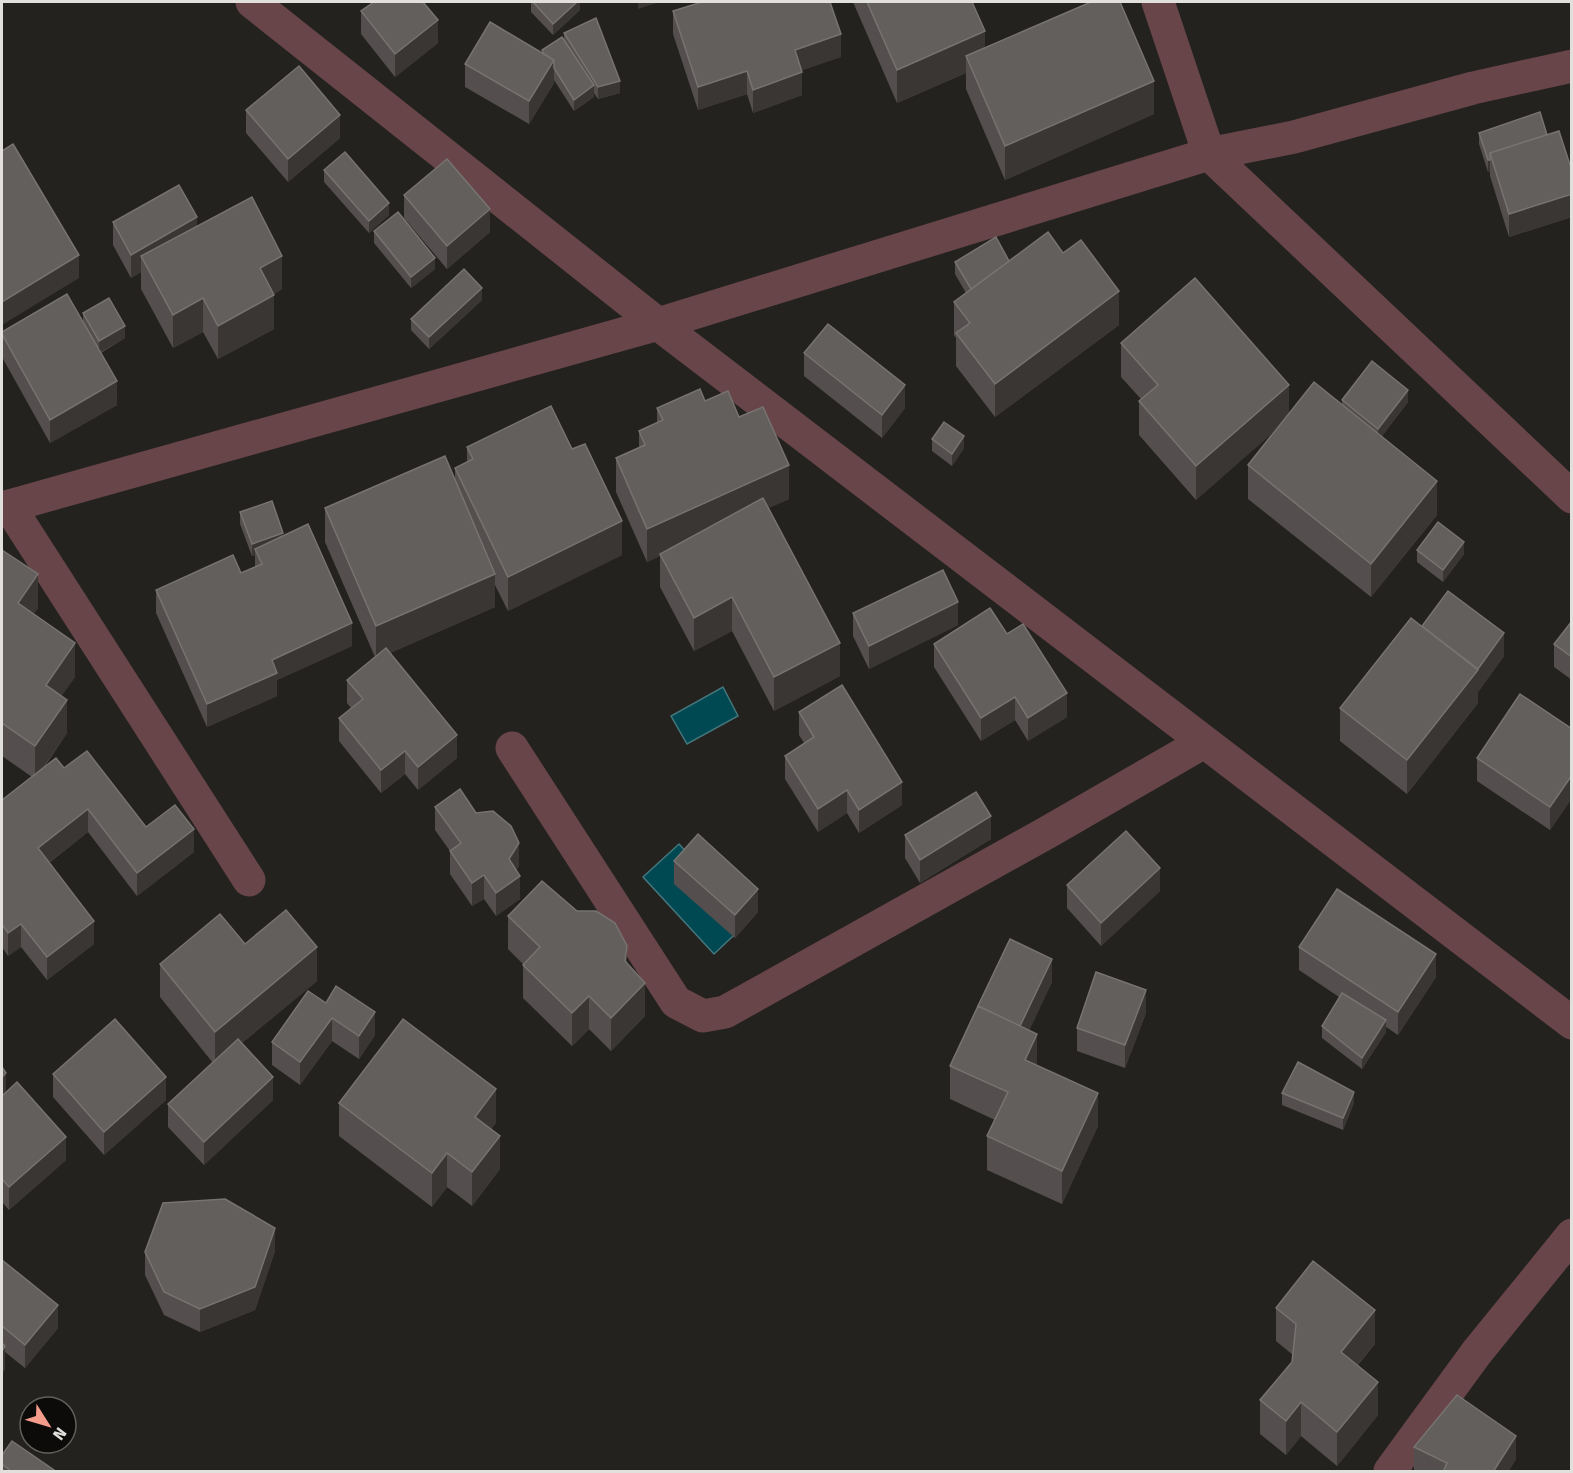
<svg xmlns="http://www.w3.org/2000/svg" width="1573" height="1473" viewBox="0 0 1573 1473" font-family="'Fira Sans',sans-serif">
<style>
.water{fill:#004953;stroke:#44767c;stroke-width:1.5}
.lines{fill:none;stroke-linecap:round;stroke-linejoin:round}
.minor{stroke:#684549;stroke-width:33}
.wall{fill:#544f4e}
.shaded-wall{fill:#3a3634}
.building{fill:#635f5d;stroke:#777371;stroke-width:1.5}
</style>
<rect width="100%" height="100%" fill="#23221e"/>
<!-- water -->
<g class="water">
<path d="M723,687L738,716L687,744L671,716Z"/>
<path d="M679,844L749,921L714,954L643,877Z"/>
</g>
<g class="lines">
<!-- minor -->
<g class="minor">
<path d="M252,2L658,324L1572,1023"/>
<path d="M1158,2L1209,154L1572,497"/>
<path d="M9,506L249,880"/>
<path d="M2,508L658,324L1209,154L1294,137L1473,88L1572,66"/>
<path d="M512,748L676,1002L703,1016L725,1012L1048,832L1204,742"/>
<path d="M1390,1471L1477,1352L1572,1235"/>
</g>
</g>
<!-- wall -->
<g class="wall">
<path d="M531,2H580V10L553,35L531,12Z"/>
<path d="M853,2H972L985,48L1154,114L1005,180L966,89V73L897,103Z"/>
<path d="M361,11L438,43L395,77L361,34Z"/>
<path d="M673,11L841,57L801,70L802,95L753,113L747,94L698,110L673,34Z"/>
<path d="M564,33L620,93L598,99L594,93V97L574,111L554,80V83L529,124L465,87V64L542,53V50L564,40Z"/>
<path d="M246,110L340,138L288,182L246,133Z"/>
<path d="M1479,133L1547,135L1572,171V217L1509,237L1490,176V172H1488L1479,144Z"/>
<path d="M324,170L389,215L369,233L324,182Z"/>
<path d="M404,195L490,232L447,269L404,218Z"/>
<path d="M113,222L197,226L282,289L274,294V329L218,359L203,332L173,348L141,289V272L131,278L113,245Z"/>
<path d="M374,231L435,269L411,288L374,243Z"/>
<path d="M1063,253L1119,325L995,417L956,366V338L954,335V302L966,293L955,274V262L1009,261Z"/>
<path d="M482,300L429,349L411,330V319Z"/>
<path d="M83,313L125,338L101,353L117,405L50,443L2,357V332L83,322Z"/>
<path d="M1121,343L1289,414L1342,405V400L1408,402L1382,436L1437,515L1371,597L1248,499V465L1277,428L1196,500L1139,435V401L1141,399L1121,377Z"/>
<path d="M804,353L905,408L882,438L804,376Z"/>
<path d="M705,401L739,417L789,499L768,508L840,676L774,711L732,631L694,651L660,587V556L647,562L616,492V458L639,448V431L657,423V408Z"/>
<path d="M932,439L964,448L952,466L932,451Z"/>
<path d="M467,447L622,555L508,611L495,585V607L390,653L457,758L418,790L405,774L381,793L339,741V718L351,708L347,703V680L375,657L325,542V508L455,480V468L467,462Z"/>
<path d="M240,512L283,536L352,646L277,680V696L207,727L156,613V590L241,573L255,567V555L252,556L240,524Z"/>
<path d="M1417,550L1464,554L1443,582L1417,562Z"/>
<path d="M2,551L38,608L33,614L75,677L61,696L67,733L43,769L64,768L146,827L194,852L137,896L88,832L49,863L94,944L47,980L21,947L8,956L2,947V800L32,777L2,756Z"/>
<path d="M853,613L958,625L869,669L853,636Z"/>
<path d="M1572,621V680L1554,667V644Z"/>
<path d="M1422,626L1504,656L1478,692V703L1407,794L1340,741V708Z"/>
<path d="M934,644L1067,717L1028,741L1015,720L981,741L934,667Z"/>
<path d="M799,712L902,805L859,833L847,813L818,832L785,779V756L804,743L799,735Z"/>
<path d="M1572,729V798L1550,830L1477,781V758Z"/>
<path d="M435,807L476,813L519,866L516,870L520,899L496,916L484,899L472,906L450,874V851L435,830Z"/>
<path d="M905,835L991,839L920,883L905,858Z"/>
<path d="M674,861L758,912L735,938L674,884Z"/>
<path d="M1067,885L1160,891L1101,946L1067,908Z"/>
<path d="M508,916L627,964L645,1016L611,1051L589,1029L572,1046L523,998V964L508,949Z"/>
<path d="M245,944L317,981L242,1043L273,1100L204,1165L168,1127V1104L213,1063L160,997V964Z"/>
<path d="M1299,947L1436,977L1398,1035L1386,1027V1032L1362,1069L1322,1038V1026L1339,997L1299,970Z"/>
<path d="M1052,982L1029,1030L1037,1066L1098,1126L1062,1204L987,1170V1136L995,1120L950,1099V1066Z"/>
<path d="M326,1003L375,1035L359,1059L332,1041L300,1085L272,1065V1042Z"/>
<path d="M1146,1013L1125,1068L1077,1051V1028Z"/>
<path d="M2,1067L6,1091L66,1160L9,1210L2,1202Z"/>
<path d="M53,1074L166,1100L104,1155L53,1097Z"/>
<path d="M1282,1093L1354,1103L1343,1130L1282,1105Z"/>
<path d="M339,1103L496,1123L491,1129L500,1169L472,1206L447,1187L432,1207L339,1136Z"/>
<path d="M275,1251L255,1310L200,1332L164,1315L145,1275V1252Z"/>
<path d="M2,1260L58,1328L25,1368L5,1352V1369L2,1374Z"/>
<path d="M1276,1308L1375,1344L1358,1365L1378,1415L1337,1466L1301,1436L1286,1455L1260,1434V1400L1292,1362L1293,1355L1276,1341Z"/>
<path d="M1414,1447L1516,1459L1508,1472H1417L1414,1470Z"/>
<path d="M2,1455L54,1472H2Z"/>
</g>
<!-- shaded-wall -->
<g class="shaded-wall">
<path d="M577,2H580V10L553,35V24Z"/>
<path d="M638,2H660L638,9Z"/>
<path d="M438,20V43L395,77V54Z"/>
<path d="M985,31V65L966,56V73L897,103V70Z"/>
<path d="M841,34V57L795,73V50Z"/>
<path d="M554,60V83L529,124V101Z"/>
<path d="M747,71V94L698,110V87Z"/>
<path d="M802,72V95L753,113V90Z"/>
<path d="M620,81V93L598,99V87Z"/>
<path d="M1154,81V114L1005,180V146Z"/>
<path d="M594,85V97L574,111V100Z"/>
<path d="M340,115V138L288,182V159Z"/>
<rect x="1488" y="160" width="2" height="12"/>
<path d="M1572,194V217L1509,237V214Z"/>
<path d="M389,203V215L369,233V221Z"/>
<path d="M490,209V232L447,269V246Z"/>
<path d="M197,217V240L141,256V272L131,278V255Z"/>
<path d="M79,255V278L2,325V302Z"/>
<path d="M282,256V289L260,302V268Z"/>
<path d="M435,258V269L411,288V277Z"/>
<path d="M482,288V300L429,349V337Z"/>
<path d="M1119,291V325L995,417V384Z"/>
<path d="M274,295V329L218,359V326Z"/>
<path d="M203,298V332L173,348V315Z"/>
<path d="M125,326V338L99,353V341Z"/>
<path d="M117,381V405L50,443V420Z"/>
<path d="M905,385V408L882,438V415Z"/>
<path d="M1289,385V419L1196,500V466Z"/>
<path d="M1408,390V402L1378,441V429Z"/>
<path d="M964,436V448L952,466V454Z"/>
<path d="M789,465V499L661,556L660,554V556L647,562V529Z"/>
<path d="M1437,481V515L1371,597V564Z"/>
<path d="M622,521V555L508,611V577Z"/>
<path d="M283,533V544L255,549V555L252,556V544Z"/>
<path d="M1464,542V554L1443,582V570Z"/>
<path d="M38,574V608L18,636V603Z"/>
<path d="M495,574V607L376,659V626Z"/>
<path d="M732,597V631L694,651V618Z"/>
<path d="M958,602V625L869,669V646Z"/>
<path d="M352,623V646L277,680V696L207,727V704L272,660Z"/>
<path d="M1504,633V656L1478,692V669Z"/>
<path d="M75,643V677L46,718V685Z"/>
<path d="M840,643V676L774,711V677Z"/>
<path d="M1478,670V703L1407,794V760Z"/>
<path d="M1067,693V717L1028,741V718Z"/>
<path d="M1015,697V720L981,741V718Z"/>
<path d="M67,700V733L35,779V746Z"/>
<path d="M457,735V758L418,790V767Z"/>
<path d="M405,751V774L381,793V770Z"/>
<path d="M1572,775V798L1550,830V807Z"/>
<path d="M902,782V805L859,833V810Z"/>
<path d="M847,790V813L818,832V809Z"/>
<path d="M88,809V832L38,871V848Z"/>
<path d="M991,816V839L920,883V860Z"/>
<path d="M194,829V852L137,896V873Z"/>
<path d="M519,843V866L509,883V859Z"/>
<path d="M1160,868V891L1101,946V923Z"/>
<path d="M484,875V899L472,906V883Z"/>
<path d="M520,876V899L496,916V893Z"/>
<path d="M758,889V912L735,938V915Z"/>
<path d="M94,921V944L47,980V957Z"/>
<path d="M21,924V947L8,956V933Z"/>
<path d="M627,946V979L625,961Z"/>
<path d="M317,947V981L215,1065V1032Z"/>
<path d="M1436,954V977L1398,1035V1012Z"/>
<path d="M1052,959V982L1018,1055V1032Z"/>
<path d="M645,983V1016L611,1051V1018Z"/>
<path d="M1146,990V1013L1125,1068V1045Z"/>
<path d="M589,996V1029L572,1046V1013Z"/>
<path d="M375,1012V1035L359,1059V1036Z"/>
<path d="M332,1018V1041L300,1085V1062Z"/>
<path d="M1386,1020V1032L1362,1069V1058Z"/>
<path d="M1037,1034V1068L1025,1060Z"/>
<path d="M6,1073V1096L2,1100V1077Z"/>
<path d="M166,1077V1100L104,1155V1132Z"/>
<path d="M273,1077V1100L204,1165V1142Z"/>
<path d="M496,1089V1123L475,1150V1117Z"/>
<path d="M1354,1092V1103L1343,1130V1118Z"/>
<path d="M1098,1093V1126L1062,1204V1171Z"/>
<path d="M500,1136V1169L472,1206V1172Z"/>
<path d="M66,1137V1160L9,1210V1187Z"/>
<path d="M447,1153V1187L432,1207V1173Z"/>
<path d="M275,1228V1251L255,1310L200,1332V1309Z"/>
<path d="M58,1305V1328L25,1368V1345Z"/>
<path d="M1375,1310V1344L1341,1385V1352Z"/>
<path d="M5,1346V1369L2,1374V1351Z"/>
<path d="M1378,1382V1415L1337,1466V1432Z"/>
<path d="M1301,1402V1436L1286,1455V1421Z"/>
<path d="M1516,1436V1459L1508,1472H1493Z"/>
</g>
<!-- building -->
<g class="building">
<path d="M374,2H423L438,20L395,54L361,11Z"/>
<path d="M533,2H577L553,24Z"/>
<path d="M702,2H830L841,34L795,50L802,72L753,90L747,71L698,87L673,11Z"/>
<path d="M867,2H972L985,31L897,70Z"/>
<path d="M1091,2H1120L1154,81L1005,146L966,56Z"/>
<path d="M596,18L620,81L598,87L564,33Z"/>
<path d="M490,22L554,60L529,101L465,64Z"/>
<path d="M562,37L594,85L574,100L554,68V60L544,54L542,50Z"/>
<path d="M299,66L340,115L288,159L246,110Z"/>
<path d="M1540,112L1547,135L1490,153V160H1488L1479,133Z"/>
<path d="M1559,131L1572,171V194L1509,214L1490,153Z"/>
<path d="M13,144L79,255L2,302V151Z"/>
<path d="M345,152L389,203L369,221L324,170Z"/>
<path d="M447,159L490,209L447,246L404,195Z"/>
<path d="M179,185L197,217L131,255L113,222Z"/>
<path d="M252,197L282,256L260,268L274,295L218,326L203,298L173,315L141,256Z"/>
<path d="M398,212L435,258L411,277L374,231Z"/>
<path d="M1048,232L1063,253L1081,240L1119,291L995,384L956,333L970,323L954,302Z"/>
<path d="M996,237L1009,261L971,289L955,262Z"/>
<path d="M464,269L482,288L429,337L411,319Z"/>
<path d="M1195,278L1289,385L1196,466L1139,401L1158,385L1121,343Z"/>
<path d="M67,294L117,381L50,420L2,334V332Z"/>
<path d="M109,298L125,326L99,341L83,313Z"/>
<path d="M828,324L905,385L882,415L804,353Z"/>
<path d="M1372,361L1408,390L1378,429L1342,400Z"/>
<path d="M1314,382L1437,481L1371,564L1248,465Z"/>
<path d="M700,389L705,401L728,391L739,417L763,407L789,465L647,529L616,458L645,445L639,431L663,420L657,408Z"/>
<path d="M551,406L572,449L585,444L622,521L508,577L455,468L473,459L467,447Z"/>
<path d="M944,422L964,436L952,454L932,439Z"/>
<path d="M445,456L495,574L376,626L325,508Z"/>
<path d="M763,498L840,643L774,677L732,597L694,618L660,554Z"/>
<path d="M272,501L283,533L252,544L240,512Z"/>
<path d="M1438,522L1464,542L1443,570L1417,550Z"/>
<path d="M308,524L352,623L272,660L277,673L207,704L156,590L233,555L241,573L262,564L255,549Z"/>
<path d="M2,550L38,574L18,603L75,643L46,685L67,700L35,746L2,723Z"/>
<path d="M943,570L958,602L869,646L853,613Z"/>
<path d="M1448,591L1504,633L1478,669L1422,626Z"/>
<path d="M990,608L1007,634L1023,624L1067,693L1028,718L1015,697L981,718L934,644Z"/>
<path d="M1411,618L1478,670L1407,760L1340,708Z"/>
<path d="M1572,621V657L1554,644Z"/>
<path d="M386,648L457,735L418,767L405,751L381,770L339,718L363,699L347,680Z"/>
<path d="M842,685L902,782L859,810L847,790L818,809L785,756L814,737L799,712Z"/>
<path d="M1520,694L1572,729V775L1550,807L1477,758Z"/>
<path d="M87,751L146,827L175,805L194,829L137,873L88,809L38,848L94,921L47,957L21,924L8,933L2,924V800L56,758L64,768Z"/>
<path d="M460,789L476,813L493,811L511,826L519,843L509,859L520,876L496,893L484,875L472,883L450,851L461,843L435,807Z"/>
<path d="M976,792L991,816L920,860L905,835Z"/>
<path d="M1126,831L1160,868L1101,923L1067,885Z"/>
<path d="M698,834L758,889L735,915L674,861Z"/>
<path d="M542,881L577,911H596L615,923L627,946L625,961L645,983L611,1018L589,996L572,1013L523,965L540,947L508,916Z"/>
<path d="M1337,889L1436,954L1398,1012L1299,947Z"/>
<path d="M286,910L317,947L215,1032L160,964L220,914L245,944Z"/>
<path d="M1010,939L1052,959L1020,1026L978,1006Z"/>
<path d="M1096,972L1146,990L1125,1045L1077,1028Z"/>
<path d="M336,986L375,1012L359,1036L332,1018L300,1062L272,1042L308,991L326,1003Z"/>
<path d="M1342,993L1386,1020L1362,1058L1322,1026Z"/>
<path d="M978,1006L1037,1034L1025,1060L1098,1093L1062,1171L987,1136L1008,1092L950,1066Z"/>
<path d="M115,1019L166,1077L104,1132L53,1074Z"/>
<path d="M403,1019L496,1089L475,1117L500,1136L472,1172L447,1153L432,1173L339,1103Z"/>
<path d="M238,1039L273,1077L204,1142L168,1104Z"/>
<path d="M1298,1062L1354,1092L1343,1118L1282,1093Z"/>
<path d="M2,1067L6,1073L2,1077Z"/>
<path d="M17,1082L66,1137L9,1187L2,1179V1096Z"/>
<path d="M225,1199L275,1228L255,1287L200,1309L164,1292L145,1252L163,1203Z"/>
<path d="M2,1260L58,1305L25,1345L2,1326Z"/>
<path d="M1313,1261L1375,1310L1341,1352L1378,1382L1337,1432L1301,1402L1286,1421L1260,1400L1292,1362L1296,1324L1276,1308Z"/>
<path d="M2,1343L5,1346L2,1351Z"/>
<path d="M1457,1395L1516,1436L1493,1472H1443L1447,1463L1414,1447Z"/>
<path d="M12,1441L54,1470L53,1472H12L2,1464V1455Z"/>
</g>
<!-- border -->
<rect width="1573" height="1473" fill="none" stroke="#e1e0dd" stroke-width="6"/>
<!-- north arrow -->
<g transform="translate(48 1425) rotate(127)"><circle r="28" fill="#0c0b0a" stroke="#61605e" stroke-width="1.5"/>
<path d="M0-4.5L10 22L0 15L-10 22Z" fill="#f49d8d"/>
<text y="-9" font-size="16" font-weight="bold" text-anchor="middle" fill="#e1e0dd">N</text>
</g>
</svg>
